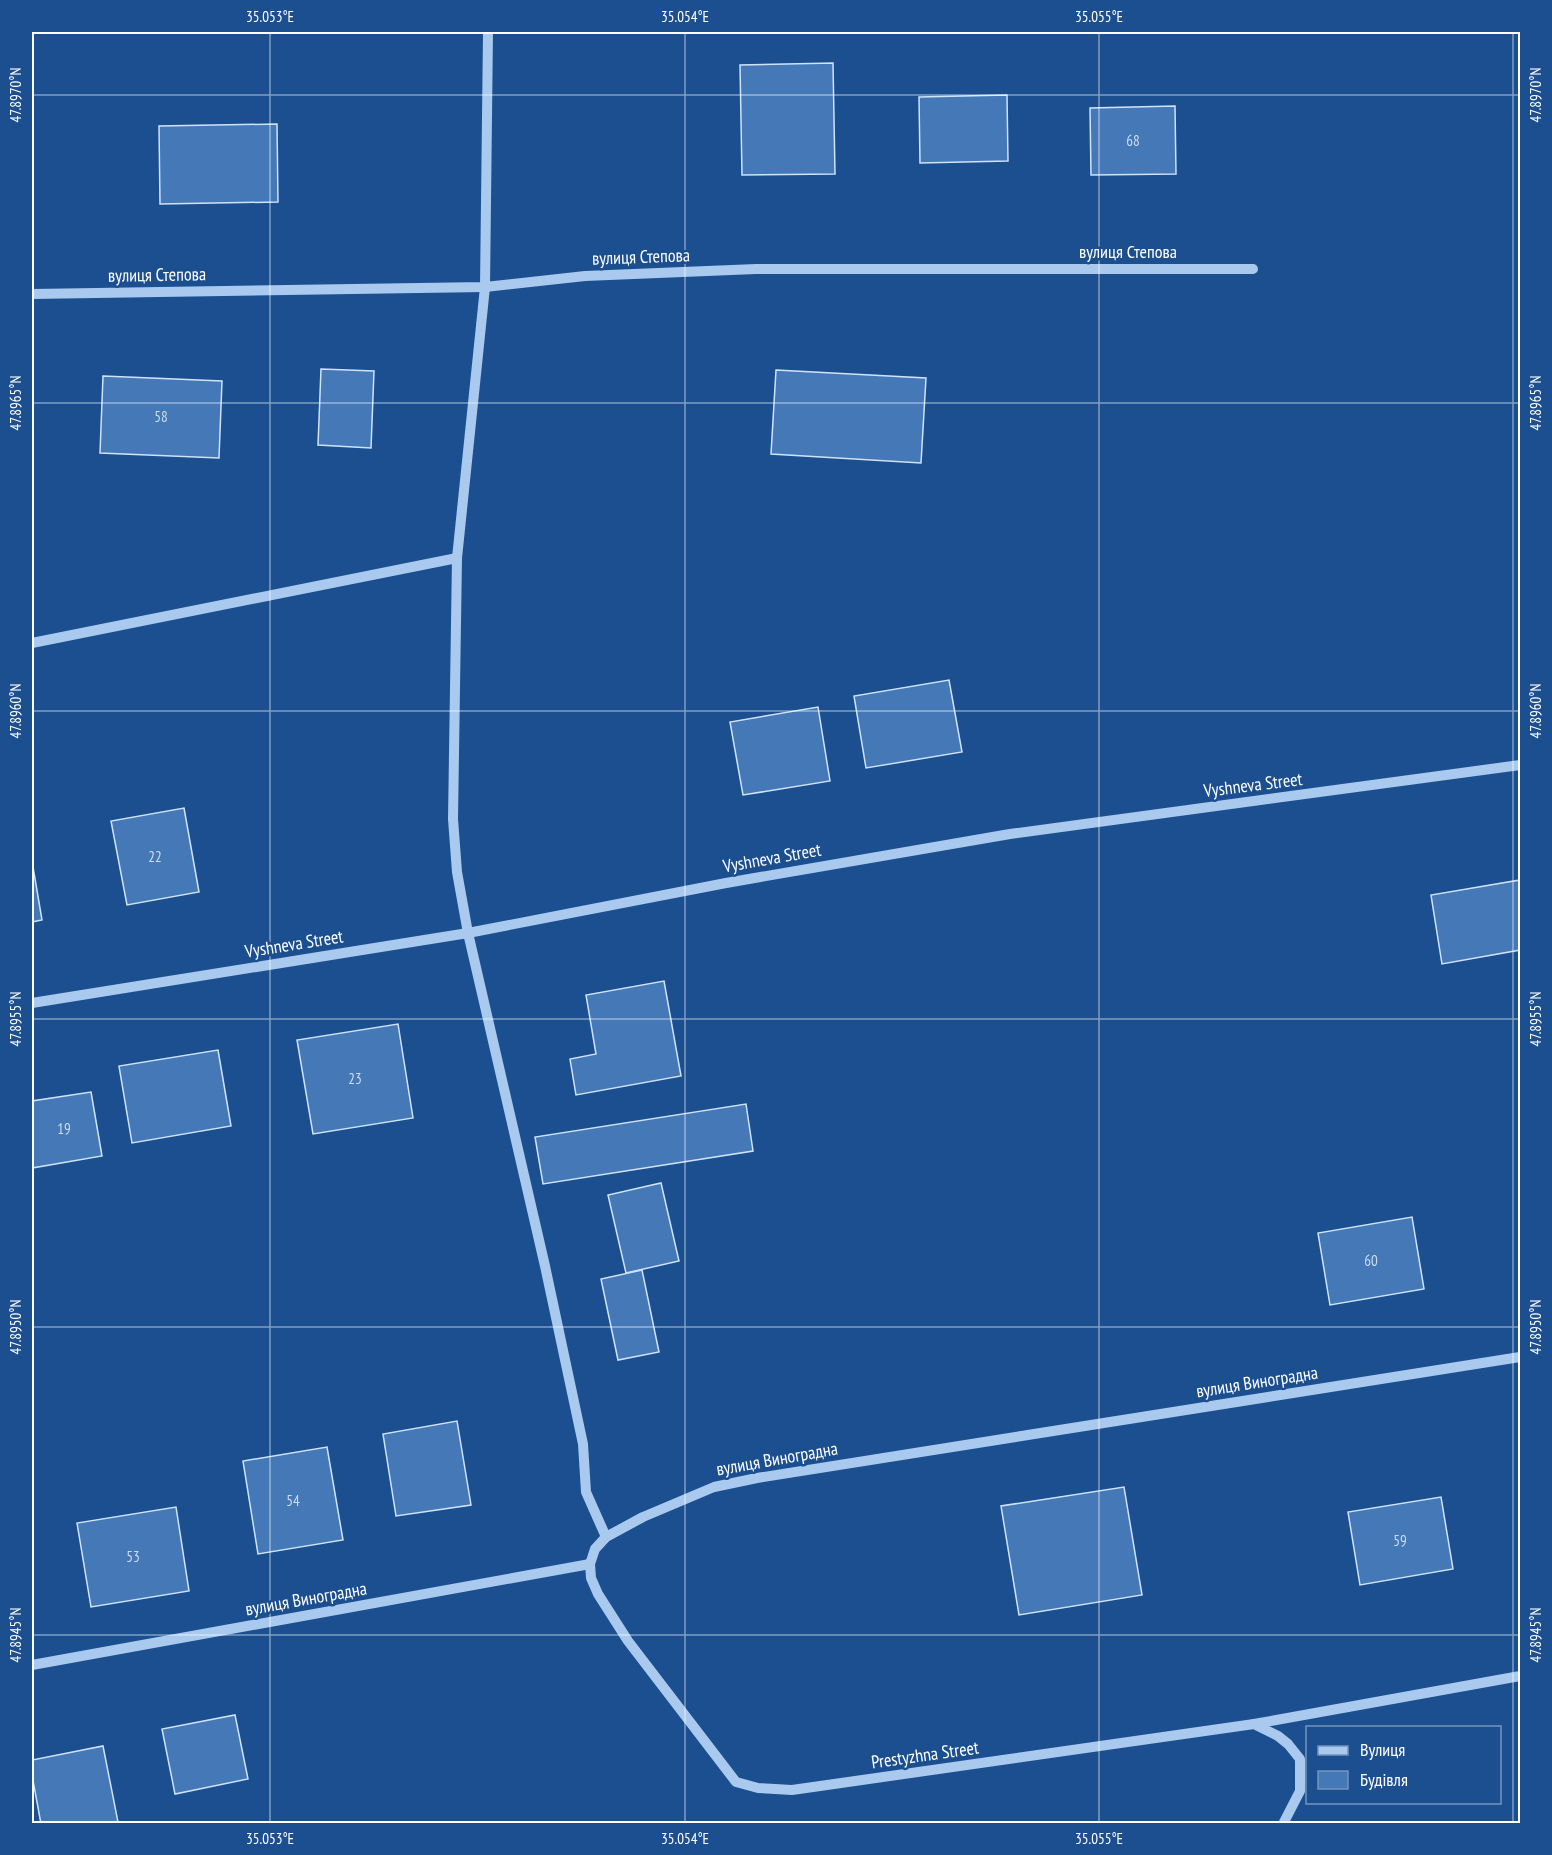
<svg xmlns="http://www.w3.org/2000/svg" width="1552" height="1855" viewBox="0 0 1552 1855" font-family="'PT Sans Narrow',sans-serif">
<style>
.building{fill:#4478b7;stroke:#cfe3fa;stroke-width:1.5}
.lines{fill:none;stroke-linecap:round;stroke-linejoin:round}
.minor{stroke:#a9c9ee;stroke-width:10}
.ticks{fill:none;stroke:#fff;stroke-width:1.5;stroke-opacity:0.45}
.labels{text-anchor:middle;stroke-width:5;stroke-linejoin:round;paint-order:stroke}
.number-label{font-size:15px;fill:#d0dded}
.street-label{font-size:18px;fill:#fff;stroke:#1b4f8f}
.neatline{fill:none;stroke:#fff;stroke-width:2}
.ticks-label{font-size:15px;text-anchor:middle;fill:#fff}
</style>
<rect width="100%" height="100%" fill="#1b4f8f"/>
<!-- building -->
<g class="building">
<path d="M833,63L835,174L742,175L740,65Z"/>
<path d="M1007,95L1008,161L920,163L919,97Z"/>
<path d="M1175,106L1176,174L1091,175L1090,108Z"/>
<path d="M277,124L278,202L160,204L159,126Z"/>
<path d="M321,369L374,371L371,448L318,445Z"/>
<path d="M776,370L926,378L921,463L771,454Z"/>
<path d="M103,376L222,381L219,458L100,453Z"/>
<path d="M949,680L962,752L866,768L854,696Z"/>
<path d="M818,707L830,781L743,795L730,722Z"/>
<path d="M184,808L199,892L127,905L111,821Z"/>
<path d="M32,861L42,920L32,922Z"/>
<path d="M1520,880V950L1442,964L1431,895Z"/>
<path d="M664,981L681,1076L576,1095L570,1059L596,1054L586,995Z"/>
<path d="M398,1024L413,1118L313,1134L297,1040Z"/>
<path d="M218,1050L231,1126L132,1143L119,1066Z"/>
<path d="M91,1092L102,1156L32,1168V1101Z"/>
<path d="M746,1104L753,1151L543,1184L535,1137Z"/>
<path d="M661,1183L679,1261L626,1273L608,1195Z"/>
<path d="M1412,1217L1424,1289L1330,1305L1318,1233Z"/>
<path d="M642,1270L659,1352L618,1360L601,1279Z"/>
<path d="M457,1421L471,1505L396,1516L383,1434Z"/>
<path d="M327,1447L343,1540L258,1554L243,1461Z"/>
<path d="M1124,1487L1142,1595L1019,1615L1001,1506Z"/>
<path d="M1441,1497L1453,1569L1360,1585L1348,1512Z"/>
<path d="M176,1507L189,1591L91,1607L77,1523Z"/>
<path d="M235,1715L248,1779L175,1794L162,1729Z"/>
<path d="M103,1746L118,1822L41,1824L32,1775V1760Z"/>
</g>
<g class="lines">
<!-- minor -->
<g class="minor">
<path d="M488,32L485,287L457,558L453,819L457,872L468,933L545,1266L583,1444L586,1492L606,1537"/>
<path d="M32,294L485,287L585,276L756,269H1253"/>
<path d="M32,643L457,558"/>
<path d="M32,1003L468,933L726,883L1010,834L1520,765"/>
<path d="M32,1665L590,1564"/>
<path d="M1254,1724L1520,1676"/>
<path d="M1283,1824L1300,1791V1759L1288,1744L1278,1736L1254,1724L792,1790L758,1788L736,1782L628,1641L598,1594L591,1578L590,1564L595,1549L606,1537L643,1517L714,1487L757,1478L1520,1357"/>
</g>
</g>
<!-- ticks -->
<path class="ticks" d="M270,32V1824M685,32V1824M1099,32V1824M1513,32V1824M32,95H1520M32,403H1520M32,711H1520M32,1019H1520M32,1327H1520M32,1635H1520"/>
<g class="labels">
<!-- number labels -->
<g class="number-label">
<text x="1133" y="146">68</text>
<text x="161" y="422">58</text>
<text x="155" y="862">22</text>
<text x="355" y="1084">23</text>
<text x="64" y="1134">19</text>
<text x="1371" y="1266">60</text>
<text x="293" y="1506">54</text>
<text x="1400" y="1546">59</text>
<text x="133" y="1562">53</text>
</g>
<!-- street labels -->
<g class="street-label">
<text x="1128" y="258">вулиця Степова</text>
<text transform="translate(641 257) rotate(-2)" y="6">вулиця Степова</text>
<text transform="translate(157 275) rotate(-1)" y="6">вулиця Степова</text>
<text transform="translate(1253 785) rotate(-7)" y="6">Vyshneva Street</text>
<text transform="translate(772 858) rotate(-10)" y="6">Vyshneva Street</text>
<text transform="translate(294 944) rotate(-9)" y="6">Vyshneva Street</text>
<text transform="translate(1257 1382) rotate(-9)" y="6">вулиця Виноградна</text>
<text transform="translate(777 1459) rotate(-10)" y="6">вулиця Виноградна</text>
<text transform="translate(306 1599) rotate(-10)" y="6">вулиця Виноградна</text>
<text transform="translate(925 1755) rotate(-8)" y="6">Prestyzhna Street</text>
</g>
</g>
<!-- border -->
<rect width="1552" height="1855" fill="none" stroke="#1b4f8f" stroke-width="66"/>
<!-- legend -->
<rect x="1306" y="1726" width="195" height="78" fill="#1b4f8f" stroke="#7695bc" stroke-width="1.5"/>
<rect x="1318" y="1746" width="30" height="9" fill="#a9c9ee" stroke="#7695bc" stroke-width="1.5"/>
<text x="1360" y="1756" font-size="18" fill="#ffffff">Вулиця</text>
<rect x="1318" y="1771" width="30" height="18" fill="#4478b7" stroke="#7695bc" stroke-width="1.5"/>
<text x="1360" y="1786" font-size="18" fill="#ffffff">Будівля</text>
<rect x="33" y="33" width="1486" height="1789" class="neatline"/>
<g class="ticks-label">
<text x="270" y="22">35.053°E</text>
<text x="685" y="22">35.054°E</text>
<text x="1099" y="22">35.055°E</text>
<text transform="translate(16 95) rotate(-90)" y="5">47.8970°N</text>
<text transform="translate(1536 95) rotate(-90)" y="5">47.8970°N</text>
<text transform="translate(16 403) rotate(-90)" y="5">47.8965°N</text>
<text transform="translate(1536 403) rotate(-90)" y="5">47.8965°N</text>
<text transform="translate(16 711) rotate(-90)" y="5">47.8960°N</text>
<text transform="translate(1536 711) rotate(-90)" y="5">47.8960°N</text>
<text transform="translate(16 1019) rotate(-90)" y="5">47.8955°N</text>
<text transform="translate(1536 1019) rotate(-90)" y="5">47.8955°N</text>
<text transform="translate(16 1327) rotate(-90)" y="5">47.8950°N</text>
<text transform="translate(1536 1327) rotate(-90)" y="5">47.8950°N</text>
<text transform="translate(16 1635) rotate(-90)" y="5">47.8945°N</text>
<text transform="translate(1536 1635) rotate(-90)" y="5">47.8945°N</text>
<text x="270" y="1844">35.053°E</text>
<text x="685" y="1844">35.054°E</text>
<text x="1099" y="1844">35.055°E</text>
</g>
</svg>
